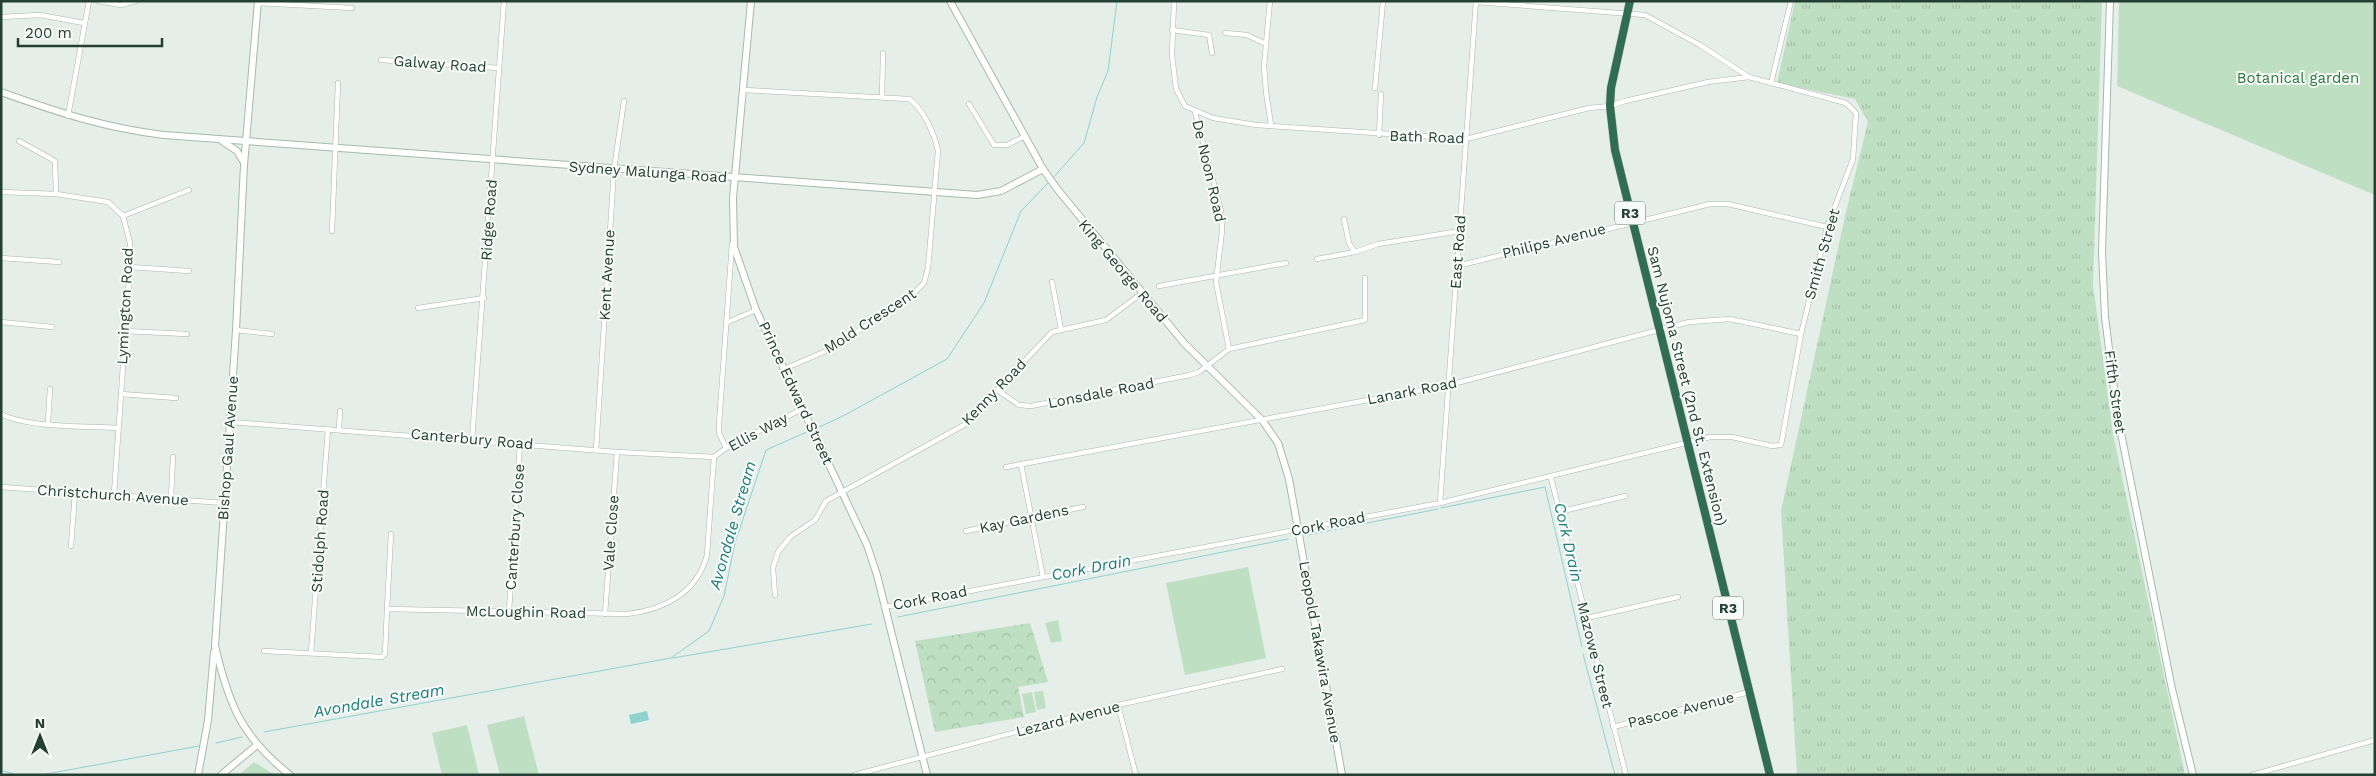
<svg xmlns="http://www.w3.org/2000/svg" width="2376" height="776" viewBox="0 0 2376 776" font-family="'Work Sans',sans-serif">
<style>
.grass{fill:url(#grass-tufts)}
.park{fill:url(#park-crowns)}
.garden{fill:#bfdfc2}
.water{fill:#8fd2d0}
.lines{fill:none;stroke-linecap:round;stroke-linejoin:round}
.stream{stroke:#8fd2d0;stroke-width:1}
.street-casing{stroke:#a8b6af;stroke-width:5.5}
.secondary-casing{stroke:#a4baae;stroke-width:8}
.highway-casing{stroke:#c2cac6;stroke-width:9}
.street{stroke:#fff;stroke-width:4.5}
.secondary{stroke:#fff;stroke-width:6}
.highway{stroke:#316c55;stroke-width:8}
.labels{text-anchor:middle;stroke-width:4;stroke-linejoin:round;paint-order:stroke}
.shield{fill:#f6faf8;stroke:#63786f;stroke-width:1}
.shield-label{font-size:14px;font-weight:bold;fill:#244034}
.street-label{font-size:15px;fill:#244034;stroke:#f6faf8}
.park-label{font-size:15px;fill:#2f773e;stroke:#f6faf8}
.water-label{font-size:16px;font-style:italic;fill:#1f7c7b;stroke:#f6faf8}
</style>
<defs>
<pattern id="grass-tufts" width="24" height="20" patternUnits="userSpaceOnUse" patternTransform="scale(1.25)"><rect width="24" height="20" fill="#bfdfc2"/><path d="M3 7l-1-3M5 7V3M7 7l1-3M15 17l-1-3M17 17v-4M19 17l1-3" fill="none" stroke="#a4c0a7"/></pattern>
<pattern id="park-crowns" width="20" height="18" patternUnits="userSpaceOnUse" patternTransform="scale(1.25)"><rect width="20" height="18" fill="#bfdfc2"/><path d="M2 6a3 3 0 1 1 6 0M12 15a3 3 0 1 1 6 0" fill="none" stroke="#a4c0a7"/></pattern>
</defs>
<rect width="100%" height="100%" fill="#e6eee9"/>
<!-- grass -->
<path class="grass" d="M1795,1H2102L2093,285L2113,434L2185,775H1797L1781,511L1845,216L1868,122L1855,99L1777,83Z"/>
<!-- park -->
<path class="park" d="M1030,623L1048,682L1018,687L1024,717L935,732L915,641Z"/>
<!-- garden -->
<g class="garden">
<path d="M2119,1H2375V195L2117,86Z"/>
<path d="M1248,567L1266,658L1185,675L1166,583Z"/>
<path d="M1058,620L1062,641L1051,643L1045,623Z"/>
<path d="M1043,691L1046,708L1037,710L1034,692Z"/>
<path d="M1032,692L1036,712L1026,714L1022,694Z"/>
<path d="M524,716L539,775H500L487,725Z"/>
<path d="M467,725L479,775H442L432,733Z"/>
<path d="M254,762L275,775H239Z"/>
</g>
<!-- water -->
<path class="water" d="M647,711L649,720L631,724L629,715Z"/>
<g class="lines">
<!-- stream -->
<g class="stream">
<path d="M1052,179L1084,143L1097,97L1108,71L1117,1"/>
<path d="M815,429L843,416L947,359L984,303L1021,211L1049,182"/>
<path d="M1441,508L1545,487L1582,647"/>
<path d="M1307,535L1438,509"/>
<path d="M898,617L1288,539"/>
<path d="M1583,654L1615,775"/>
<path d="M673,658L872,624"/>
<path d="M264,732L671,658L709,631L724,596L735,543L766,450L809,431"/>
<path d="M216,743L242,737"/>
<path d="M1,770L17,775"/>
<path d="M41,775L199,746"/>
</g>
<!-- street casing -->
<g class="street-casing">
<g id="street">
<path d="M98,1L121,5L136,1"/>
<path d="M1270,1L1264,66L1266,92L1271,125"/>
<path d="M1476,2L1645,15L1700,45L1749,77"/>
<path d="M258,3L352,8"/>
<path d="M1,17L40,15L84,23"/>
<path d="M1172,30L1209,35L1212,53"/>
<path d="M1225,33L1247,35L1266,44"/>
<path d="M381,60L499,68"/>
<path d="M1771,83L1791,1"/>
<path d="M1375,88L1383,1"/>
<path d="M744,90L909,99C923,108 935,135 938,151L928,268L924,283L907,300L826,351L784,369"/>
<path d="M882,96L883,53"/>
<path d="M969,104L994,145H1007L1025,136"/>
<path d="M1195,112L1221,211L1222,231L1216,282L1229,349"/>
<path d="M68,116L89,1"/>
<path d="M1379,135L1381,94"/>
<path d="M19,141L55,161L56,194"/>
<path d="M1,192L56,194L108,202L123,216L130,243V267L114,494"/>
<path d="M123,216L189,190"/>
<path d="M1344,219L1349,243L1355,252L1378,244L1460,231"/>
<path d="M332,231L338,83"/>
<path d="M1,258L59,262"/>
<path d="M1317,259L1355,252"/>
<path d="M1457,266L1710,204H1728L1827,227"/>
<path d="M130,267L189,271"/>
<path d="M1052,282L1061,329"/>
<path d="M1159,286L1286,263"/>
<path d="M418,308L484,298"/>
<path d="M1,322L52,327"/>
<path d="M728,322L756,310"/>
<path d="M236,330L272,334"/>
<path d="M124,331L187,334"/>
<path d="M997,390L1019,405L1031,406L1190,375L1199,372L1229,349L1365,320V278"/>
<path d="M121,394L176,398"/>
<path d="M1,414C28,428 87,426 118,428"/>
<path d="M230,422L617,452L714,457"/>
<path d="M48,423L50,389"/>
<path d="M339,430L340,411"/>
<path d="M472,440L504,1"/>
<path d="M726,448L719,433V424L732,244"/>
<path d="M596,450L614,169L624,101"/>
<path d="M714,457L726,448L802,409"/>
<path d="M1021,464L1043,577"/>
<path d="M1006,467L1449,385L1689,322L1730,319L1801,334"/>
<path d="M1551,478L1626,775"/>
<path d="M1,487L224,503"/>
<path d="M171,498L173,457"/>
<path d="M1440,503L1476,1"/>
<path d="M1559,512L1625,496"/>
<path d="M966,531L1083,507"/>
<path d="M71,546L75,492"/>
<path d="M775,595L773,568L778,552L790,537L815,520L826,501L964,425L1052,332L1106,320L1142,293"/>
<path d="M884,607L1440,503L1710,437H1732L1772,446L1781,445L1801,334L1827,227L1853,159L1856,113L1846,103L1749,77L1708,82L1625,101L1610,106L1589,108L1466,139L1256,125L1213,118L1185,106L1176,89L1172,55L1174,1"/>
<path d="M387,609L391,534"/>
<path d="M509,611L520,443"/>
<path d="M605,614L617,452"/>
<path d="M1587,618L1678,597"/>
<path d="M264,651L382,657L385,654L387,609L627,614C664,610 697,593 707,555L714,457"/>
<path d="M311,653L328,429"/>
<path d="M1118,705L1136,775"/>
<path d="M1613,727L1749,692"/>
<path d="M854,775L1118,705L1282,669"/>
<path d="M2252,775L2375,740"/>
</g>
</g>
<!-- secondary casing -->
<g class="secondary-casing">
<g id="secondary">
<path d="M258,1L244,165L236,330L215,646C229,705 241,736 290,775"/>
<path d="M751,1L733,198L734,247L756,310L867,545L877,575L927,775"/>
<path d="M950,1L1043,169L1058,190L1184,343L1262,420L1278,443L1289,479L1342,775"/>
<path d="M2110,1L2102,252L2105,317L2117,413L2172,689L2193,775"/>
<path d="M1,92C57,112 105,128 164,135L977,195L1001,191L1043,169"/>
<path d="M222,141L237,151L243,161"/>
<path d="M198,775L208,720L214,652"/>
<path d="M221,775L257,745"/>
</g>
</g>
<!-- highway casing -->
<g class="highway-casing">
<path id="highway" d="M1630,1L1611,88L1610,106L1615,150L1770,775"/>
</g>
<!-- street -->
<use href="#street" class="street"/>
<!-- secondary -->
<use href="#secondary" class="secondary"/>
<!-- highway -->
<use href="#highway" class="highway"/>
</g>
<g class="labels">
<!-- shield labels -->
<g class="shield">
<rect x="1615" y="201.5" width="30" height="23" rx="4"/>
<rect x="1713" y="596.5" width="30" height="23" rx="4"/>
</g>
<g class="shield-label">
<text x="1630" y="218">R3</text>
<text x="1728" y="613">R3</text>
</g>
<!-- street labels -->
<g class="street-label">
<text transform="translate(440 64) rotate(4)" y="5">Galway Road</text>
<text transform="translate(1427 137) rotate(2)" y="5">Bath Road</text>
<text transform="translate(1209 171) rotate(77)" y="5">De Noon Road</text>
<text transform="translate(648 172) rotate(4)" y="5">Sydney Malunga Road</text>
<text transform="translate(489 220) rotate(-86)" y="5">Ridge Road</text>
<text transform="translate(1554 241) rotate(-14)" y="5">Philips Avenue</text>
<text transform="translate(1458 252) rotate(-86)" y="5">East Road</text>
<text transform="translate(1822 254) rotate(-74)" y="5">Smith Street</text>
<text transform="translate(1123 271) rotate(50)" y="5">King George Road</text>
<text transform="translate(607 275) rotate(-87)" y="5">Kent Avenue</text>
<text transform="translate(125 306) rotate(-87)" y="5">Lymington Road</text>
<text transform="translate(870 321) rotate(-33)" y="5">Mold Crescent</text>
<text transform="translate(1687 386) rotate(76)" y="5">Sam Nujoma Street (2nd St. Extension)</text>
<text transform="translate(1412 391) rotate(-11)" y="5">Lanark Road</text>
<text transform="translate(994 392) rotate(-46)" y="5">Kenny Road</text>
<text transform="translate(2115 392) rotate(82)" y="5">Fifth Street</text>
<text transform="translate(796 393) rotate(65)" y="5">Prince Edward Street</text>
<text transform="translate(1101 393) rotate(-11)" y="5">Lonsdale Road</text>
<text transform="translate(758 432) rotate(-28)" y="5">Ellis Way</text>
<text transform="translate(472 439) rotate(5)" y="5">Canterbury Road</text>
<text transform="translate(228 448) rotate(-86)" y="5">Bishop Gaul Avenue</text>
<text transform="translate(113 495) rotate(4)" y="5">Christchurch Avenue</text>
<text transform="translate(1024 519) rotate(-12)" y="5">Kay Gardens</text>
<text transform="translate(1328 524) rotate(-11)" y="5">Cork Road</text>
<text transform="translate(515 527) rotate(-86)" y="5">Canterbury Close</text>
<text transform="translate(611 533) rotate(-86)" y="5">Vale Close</text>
<text transform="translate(320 541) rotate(-86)" y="5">Stidolph Road</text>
<text transform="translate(930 598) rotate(-11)" y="5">Cork Road</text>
<text transform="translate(526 612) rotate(1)" y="5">McLoughin Road</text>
<text transform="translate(1320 652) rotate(80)" y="5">Leopold Takawira Avenue</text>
<text transform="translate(1595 655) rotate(76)" y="5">Mazowe Street</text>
<text transform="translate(1681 710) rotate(-14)" y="5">Pascoe Avenue</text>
<text transform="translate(1068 719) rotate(-14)" y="5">Lezard Avenue</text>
</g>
<!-- park labels -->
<g class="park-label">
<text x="2298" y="83">Botanical garden</text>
</g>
<!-- water labels -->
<g class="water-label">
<text transform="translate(732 525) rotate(-74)" y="6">Avondale Stream</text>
<text transform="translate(1569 542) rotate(77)" y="6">Cork Drain</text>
<text transform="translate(1091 567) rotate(-11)" y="6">Cork Drain</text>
<text transform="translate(379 700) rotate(-10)" y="6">Avondale Stream</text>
</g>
</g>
<!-- border -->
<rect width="2376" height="776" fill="none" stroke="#244034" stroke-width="5"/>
<!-- north arrow -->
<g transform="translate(40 736)" stroke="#f6faf8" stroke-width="4" paint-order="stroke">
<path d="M0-4L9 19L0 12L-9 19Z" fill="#244034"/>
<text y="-8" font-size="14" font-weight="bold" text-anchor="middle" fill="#244034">N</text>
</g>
<!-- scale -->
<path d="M18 38v8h144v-8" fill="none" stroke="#244034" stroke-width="2.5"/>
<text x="25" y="38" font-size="15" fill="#244034" stroke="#f6faf8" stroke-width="4" paint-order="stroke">200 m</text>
</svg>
